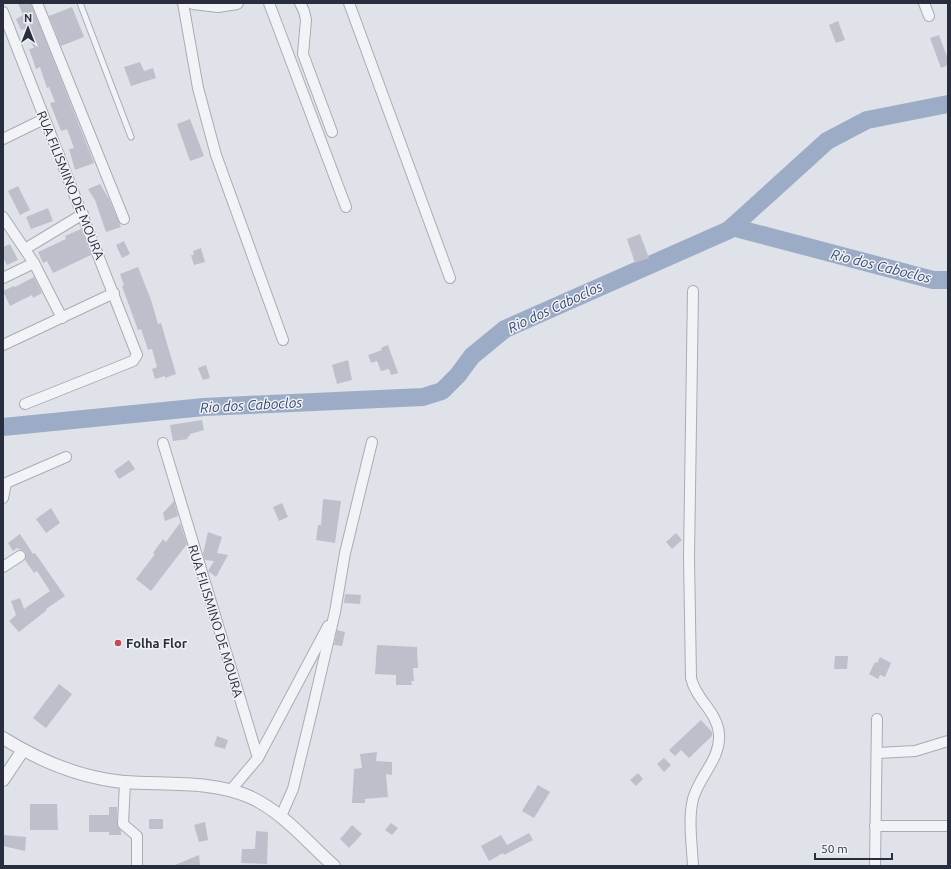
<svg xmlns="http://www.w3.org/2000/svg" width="951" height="869" viewBox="0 0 951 869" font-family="Ubuntu,sans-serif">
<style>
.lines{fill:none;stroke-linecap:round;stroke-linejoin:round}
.river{stroke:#9cacc6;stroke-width:18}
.building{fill:#bdc0ca}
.service-casing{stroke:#a8acb5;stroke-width:7}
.minor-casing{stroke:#a8acb5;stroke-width:12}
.tertiary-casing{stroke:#a8acb5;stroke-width:14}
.service{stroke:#f2f3f6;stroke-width:5}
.minor{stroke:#f2f3f6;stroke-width:10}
.tertiary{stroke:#f2f3f6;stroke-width:12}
.poi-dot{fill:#c64a50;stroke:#eff1f5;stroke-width:1.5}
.labels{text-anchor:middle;stroke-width:3;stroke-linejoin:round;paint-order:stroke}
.street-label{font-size:13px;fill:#292e3e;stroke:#eff1f5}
.poi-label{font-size:13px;font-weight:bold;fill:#292e3e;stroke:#eff1f5;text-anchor:start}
.water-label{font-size:14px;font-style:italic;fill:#35496f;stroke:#eff1f5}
</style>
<rect width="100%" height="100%" fill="#dfe2e8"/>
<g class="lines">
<!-- river -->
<g class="river">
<path d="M732,227L933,280H948"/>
<path d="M3,427L204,407L423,397L442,391L458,375L472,356L505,329L729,230L827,141L867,120L948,104"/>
</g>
</g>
<!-- building -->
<g class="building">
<path d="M18,3H31L94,163L75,170L69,149L74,148L67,129L61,131L50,103L55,102L49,87L47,88L40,67L36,69L34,63L29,49L34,48L24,29L21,30L16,19L23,15Z"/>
<path d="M72,7L84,37L61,46L49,16Z"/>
<path d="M838,21L845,40L836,43L829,25Z"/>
<path d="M939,35L948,59V65L941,68L930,38Z"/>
<path d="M140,62L144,71L153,68L156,78L131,86L124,67Z"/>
<path d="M190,119L204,156L190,161L177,124Z"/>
<path d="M100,184L109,199L121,227L106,232L95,200L88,189Z"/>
<path d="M18,186L30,210L20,215L8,191Z"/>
<path d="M48,208L53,221L31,229L26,217Z"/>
<path d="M81,229L91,255L53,273L47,261L43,263L38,252L66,239L65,236Z"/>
<path d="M640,234L649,258L635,263L627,239Z"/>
<path d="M124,241L130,254L122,258L116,245Z"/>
<path d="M10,244L18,260L7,265L3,257V247Z"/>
<path d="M201,248L205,262L194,265L191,255H194L193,251Z"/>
<path d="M138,267L151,300L158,324L161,323L176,374L165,378V376L155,379L152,369L157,367L152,349L148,350L141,329L138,330L122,286L124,285L120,274Z"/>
<path d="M34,277L42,293L33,298L32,295L10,306L3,291L14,286L15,287Z"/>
<path d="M388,345L398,373L391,375L389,369L381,371L377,361L371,363L368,355L382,350L381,348Z"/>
<path d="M348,360L352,380L337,384L332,365Z"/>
<path d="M206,365L210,378L203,380L198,368Z"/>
<path d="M202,420L204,430L190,434V436L187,437L188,439L173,441L170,425Z"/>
<path d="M129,460L135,469L119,479L114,471Z"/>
<path d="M323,499L341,501L335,543L316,540L318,525H321Z"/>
<path d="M174,501L178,516L165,521L163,513Z"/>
<path d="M282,503L288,517L279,521L273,507Z"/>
<path d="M51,508L60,523L46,533L36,519Z"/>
<path d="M180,523L187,544L151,591L136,579L155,554L153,553L163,539L166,542Z"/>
<path d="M208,532L222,537L217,553L228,555L216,577L208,571L214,561L205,560L203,554Z"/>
<path d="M676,533L682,540L672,549L666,542Z"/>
<path d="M20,534L33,554L35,553L65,596L46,609L47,610L19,632L9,621L16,615L11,601L20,598L24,609L50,591L37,571L34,573L25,560L26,556L25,552L17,548L13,551L8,543Z"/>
<path d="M345,594L361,595L360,604L344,603Z"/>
<path d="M337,630L345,632L342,646L334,645Z"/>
<path d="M377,645L417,647L418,668H413L414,681H411L412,685H396V675L375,674Z"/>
<path d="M835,656H848L847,669H834Z"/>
<path d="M880,657L891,663L885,677L880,675L878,679L869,674L875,662L877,663Z"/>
<path d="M59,684L72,694L46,728L33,718Z"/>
<path d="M701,720L712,732V736L689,758L681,750L675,756L669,750Z"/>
<path d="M217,736L228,740L225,749L214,746Z"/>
<path d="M377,752L376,761L392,762V775L386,774L388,797L365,799V803H352L354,769L362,768L360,754Z"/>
<path d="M664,758L671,765L664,772L657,764Z"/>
<path d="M638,773L643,779L636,786L630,780Z"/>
<path d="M538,785L550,792L534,818L522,811Z"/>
<path d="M30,804H57L58,830H30Z"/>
<path d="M109,807H117V824L121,831V835H109V832H89V815H109Z"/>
<rect x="149" y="819" width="14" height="10"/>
<path d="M205,822L208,840L199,842L194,825Z"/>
<path d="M391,823L398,828L392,835L385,830Z"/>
<path d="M352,825L362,834L349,848L340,839Z"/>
<path d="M256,831L268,832L267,864L241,863L242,849H255Z"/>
<path d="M529,833L533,840L504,855L503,853L489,861L481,846L501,835L507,845Z"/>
<path d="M3,835L26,837L25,851L3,846Z"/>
<path d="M199,855L200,865L175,866V865Z"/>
</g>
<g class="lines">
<!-- service casing -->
<g class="service-casing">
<path id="service" d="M80,3L131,137"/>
</g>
<!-- minor casing -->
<g class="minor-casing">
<g id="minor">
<path d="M37,3L124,219"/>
<path d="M183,3L198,88L216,155L283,340"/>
<path d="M269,3L346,207"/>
<path d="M300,3L304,11L306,20L303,54L332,132"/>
<path d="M349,3L450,278"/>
<path d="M924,3L929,16"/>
<path d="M3,12L137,355L133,361L25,404"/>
<path d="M3,139L44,119"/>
<path d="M3,217L34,263L62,318"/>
<path d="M25,249L83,214"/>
<path d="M3,278L34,263"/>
<path d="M693,291L689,557L691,678C696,700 717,711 719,734C721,759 699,776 693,799C688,819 692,845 693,866"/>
<path d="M3,345L114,293"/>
<path d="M163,443L258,758L230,791"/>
<path d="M3,498L6,483L66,457"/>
<path d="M3,567L20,556"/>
<path d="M878,753L915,751L948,741"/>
<path d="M258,758L328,626"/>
<path d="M125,782L123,824L137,836V866"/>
<path d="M281,816L293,789L312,711L335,612L345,553L372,442"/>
<path d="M875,826H948"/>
<path d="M875,866L877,719"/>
</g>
</g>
<!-- tertiary casing -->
<g class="tertiary-casing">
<g id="tertiary">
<path d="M193,3L218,6L237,3"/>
<path d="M3,738C40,761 81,778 124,782C165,785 211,780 250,797C283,812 307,842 334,866"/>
<path d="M3,780L23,750"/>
</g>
</g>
<!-- service -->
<use href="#service" class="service"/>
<!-- minor -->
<use href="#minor" class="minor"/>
<!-- tertiary -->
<use href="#tertiary" class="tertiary"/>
</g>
<!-- markers -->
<circle class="poi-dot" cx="118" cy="643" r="4"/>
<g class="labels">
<!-- street labels -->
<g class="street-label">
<text transform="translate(71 185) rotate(68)" y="5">RUA FILISMINO DE MOURA</text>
<text transform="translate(216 621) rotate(73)" y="5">RUA FILISMINO DE MOURA</text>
</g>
<!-- poi labels -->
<g class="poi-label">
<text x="126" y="648">Folha Flor</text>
</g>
<!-- water labels -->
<g class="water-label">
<text transform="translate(881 266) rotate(14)" y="5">Rio dos Caboclos</text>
<text transform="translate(555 307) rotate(-25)" y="5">Rio dos Caboclos</text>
<text transform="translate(251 405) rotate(-3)" y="5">Rio dos Caboclos</text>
</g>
</g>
<!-- border -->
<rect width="951" height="869" fill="none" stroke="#292e3e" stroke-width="8"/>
<!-- north arrow -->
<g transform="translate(28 28)" stroke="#eff1f5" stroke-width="3" paint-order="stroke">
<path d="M0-3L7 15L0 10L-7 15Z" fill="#292e3e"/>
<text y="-6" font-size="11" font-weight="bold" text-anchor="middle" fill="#292e3e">N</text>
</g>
<!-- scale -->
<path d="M815 853v6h77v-6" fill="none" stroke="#292e3e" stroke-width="2"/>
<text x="821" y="853" font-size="12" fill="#292e3e" stroke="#eff1f5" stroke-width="3" paint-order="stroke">50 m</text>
</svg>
